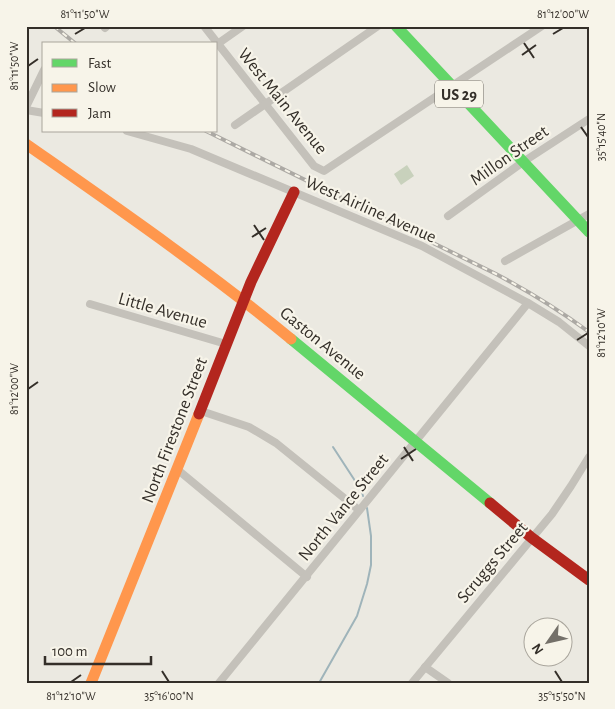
<svg xmlns="http://www.w3.org/2000/svg" width="615" height="709" viewBox="0 0 615 709" font-family="'Alegreya Sans',sans-serif">
<style>
.green{fill:#c8d1bc}
.lines{fill:none;stroke-linecap:round;stroke-linejoin:round}
.stream{stroke:#9fb4ba;stroke-width:2}
.street{stroke:#c4c1ba;stroke-width:8}
.fast{stroke:#63d668;stroke-width:11}
.slow{stroke:#ff974d;stroke-width:11}
.jam{stroke:#b3261e;stroke-width:11}
.rail-casing{stroke:#aca9a4;stroke-width:4}
.rail{stroke:#f7f4e9;stroke-width:2;stroke-dasharray:5.5;stroke-linecap:butt}
.ticks{fill:none;stroke:#342f29;stroke-width:2}
.labels{text-anchor:middle;stroke-width:4.5;stroke-linejoin:round;paint-order:stroke}
.shield{fill:#f7f4e9;stroke:#6e6a63;stroke-width:1}
.shield-label{font-size:16px;font-weight:bold;fill:#342f29}
.street-label{font-size:18px;fill:#342f29;stroke:#f7f4e9}
.neatline{fill:none;stroke:#342f29;stroke-width:2}
.ticks-label{font-size:12px;text-anchor:middle;fill:#342f29}
</style>
<rect width="100%" height="100%" fill="#ebe9e1"/>
<!-- green -->
<path class="green" d="M407,165L414,176L401,185L394,174Z"/>
<g class="lines">
<!-- stream -->
<g class="stream">
<path d="M333,447L361,490L363,496"/>
<path d="M319,683L357,616L367,584L371,565V536L367,508"/>
</g>
<!-- street -->
<g class="street">
<path d="M204,26L314,166L324,171L542,26"/>
<path d="M105,28L107,26"/>
<path d="M216,45L243,26"/>
<path d="M26,107L44,70"/>
<path d="M26,110L44,113"/>
<path d="M235,125L378,26"/>
<path d="M127,131L191,149L422,246L528,303L559,322L589,346"/>
<path d="M448,216L523,162L589,119"/>
<path d="M505,261L589,214"/>
<path d="M90,304L226,344"/>
<path d="M201,411L249,427L276,443L359,510"/>
<path d="M178,470L307,577"/>
<path d="M425,667L448,683"/>
<path d="M219,683L528,303"/>
<path d="M412,683L552,514L571,486L589,457"/>
</g>
<!-- fast -->
<g class="fast">
<path d="M396,26L589,232"/>
<path d="M291,339L490,503"/>
</g>
<!-- slow -->
<g class="slow">
<path d="M26,144C116,207 206,269 291,339"/>
<path d="M91,683L199,414"/>
</g>
<!-- jam -->
<g class="jam">
<path d="M199,414L251,282L294,192"/>
<path d="M490,503L532,538L589,580"/>
</g>
<!-- rail casing -->
<g class="rail-casing">
<g id="rail">
<path d="M54,26L76,44"/>
<path d="M206,131L496,274C528,291 559,310 589,332"/>
</g>
</g>
<!-- rail -->
<use href="#rail" class="rail"/>
</g>
<!-- ticks -->
<path class="ticks" d="M75,34L85,28M553,34L563,28M524,43L534,58M522,55L536,45M28,66L38,59M581,127L588,137M254,225L264,240M252,237L266,228M577,340L588,333M28,389L38,382M404,447L413,461M401,459L416,449M162,671L169,682M555,671L562,682M71,682L81,675"/>
<g class="labels">
<!-- shield labels -->
<rect class="shield" x="435" y="80.5" width="48" height="27" rx="4"/>
<g class="shield-label">
<text x="459" y="100">US 29</text>
</g>
<!-- street labels -->
<g class="street-label">
<text transform="translate(283 101) rotate(51)" y="6">West Main Avenue</text>
<text transform="translate(509 155) rotate(-35)" y="6">Millon Street</text>
<text transform="translate(371 209) rotate(24)" y="6">West Airline Avenue</text>
<text transform="translate(163 310) rotate(16)" y="6">Little Avenue</text>
<text transform="translate(323 343) rotate(39)" y="6">Gaston Avenue</text>
<text transform="translate(174 430) rotate(-69)" y="6">North Firestone Street</text>
<text transform="translate(343 507) rotate(-51)" y="6">North Vance Street</text>
<text transform="translate(492 562) rotate(-50)" y="6">Scruggs Street</text>
</g>
</g>
<!-- border -->
<rect width="615" height="709" fill="none" stroke="#f7f4e9" stroke-width="55"/>
<!-- legend -->
<rect x="42" y="42" width="175" height="90" fill="#f7f4e9" stroke="#a9a59c"/>
<rect x="52" y="59" width="25" height="8" fill="#63d668" stroke="#a9a59c"/>
<text x="88" y="68" font-size="15" fill="#342f29">Fast</text>
<rect x="52" y="84" width="25" height="8" fill="#ff974d" stroke="#a9a59c"/>
<text x="88" y="92" font-size="15" fill="#342f29">Slow</text>
<rect x="52" y="109" width="25" height="8" fill="#b3261e" stroke="#a9a59c"/>
<text x="88" y="118" font-size="15" fill="#342f29">Jam</text>
<!-- north arrow -->
<g transform="translate(548 642) rotate(236)"><circle r="24" fill="#f7f4e9" stroke="#a9a59c"/>
<path d="M0-4L9 19L0 12L-9 19Z" fill="#747069"/>
<text y="-8" font-size="14" font-weight="bold" text-anchor="middle" fill="#342f29">N</text>
</g>
<!-- scale -->
<path d="M45 656v8h106v-8" fill="none" stroke="#342f29" stroke-width="2.5"/>
<text x="52" y="656" font-size="15" fill="#342f29" stroke="#f7f4e9" stroke-width="4" paint-order="stroke">100 m</text>
<rect x="28" y="28" width="560" height="654" class="neatline"/>
<g class="ticks-label">
<text x="85" y="18">81°11'50"W</text>
<text x="563" y="18">81°12'00"W</text>
<text transform="translate(14 66) rotate(-90)" y="4">81°11'50"W</text>
<text transform="translate(601 137) rotate(-90)" y="4">35°15'40"N</text>
<text transform="translate(601 333) rotate(-90)" y="4">81°12'10"W</text>
<text transform="translate(14 389) rotate(-90)" y="4">81°12'00"W</text>
<text x="71" y="700">81°12'10"W</text>
<text x="169" y="700">35°16'00"N</text>
<text x="562" y="700">35°15'50"N</text>
</g>
</svg>
